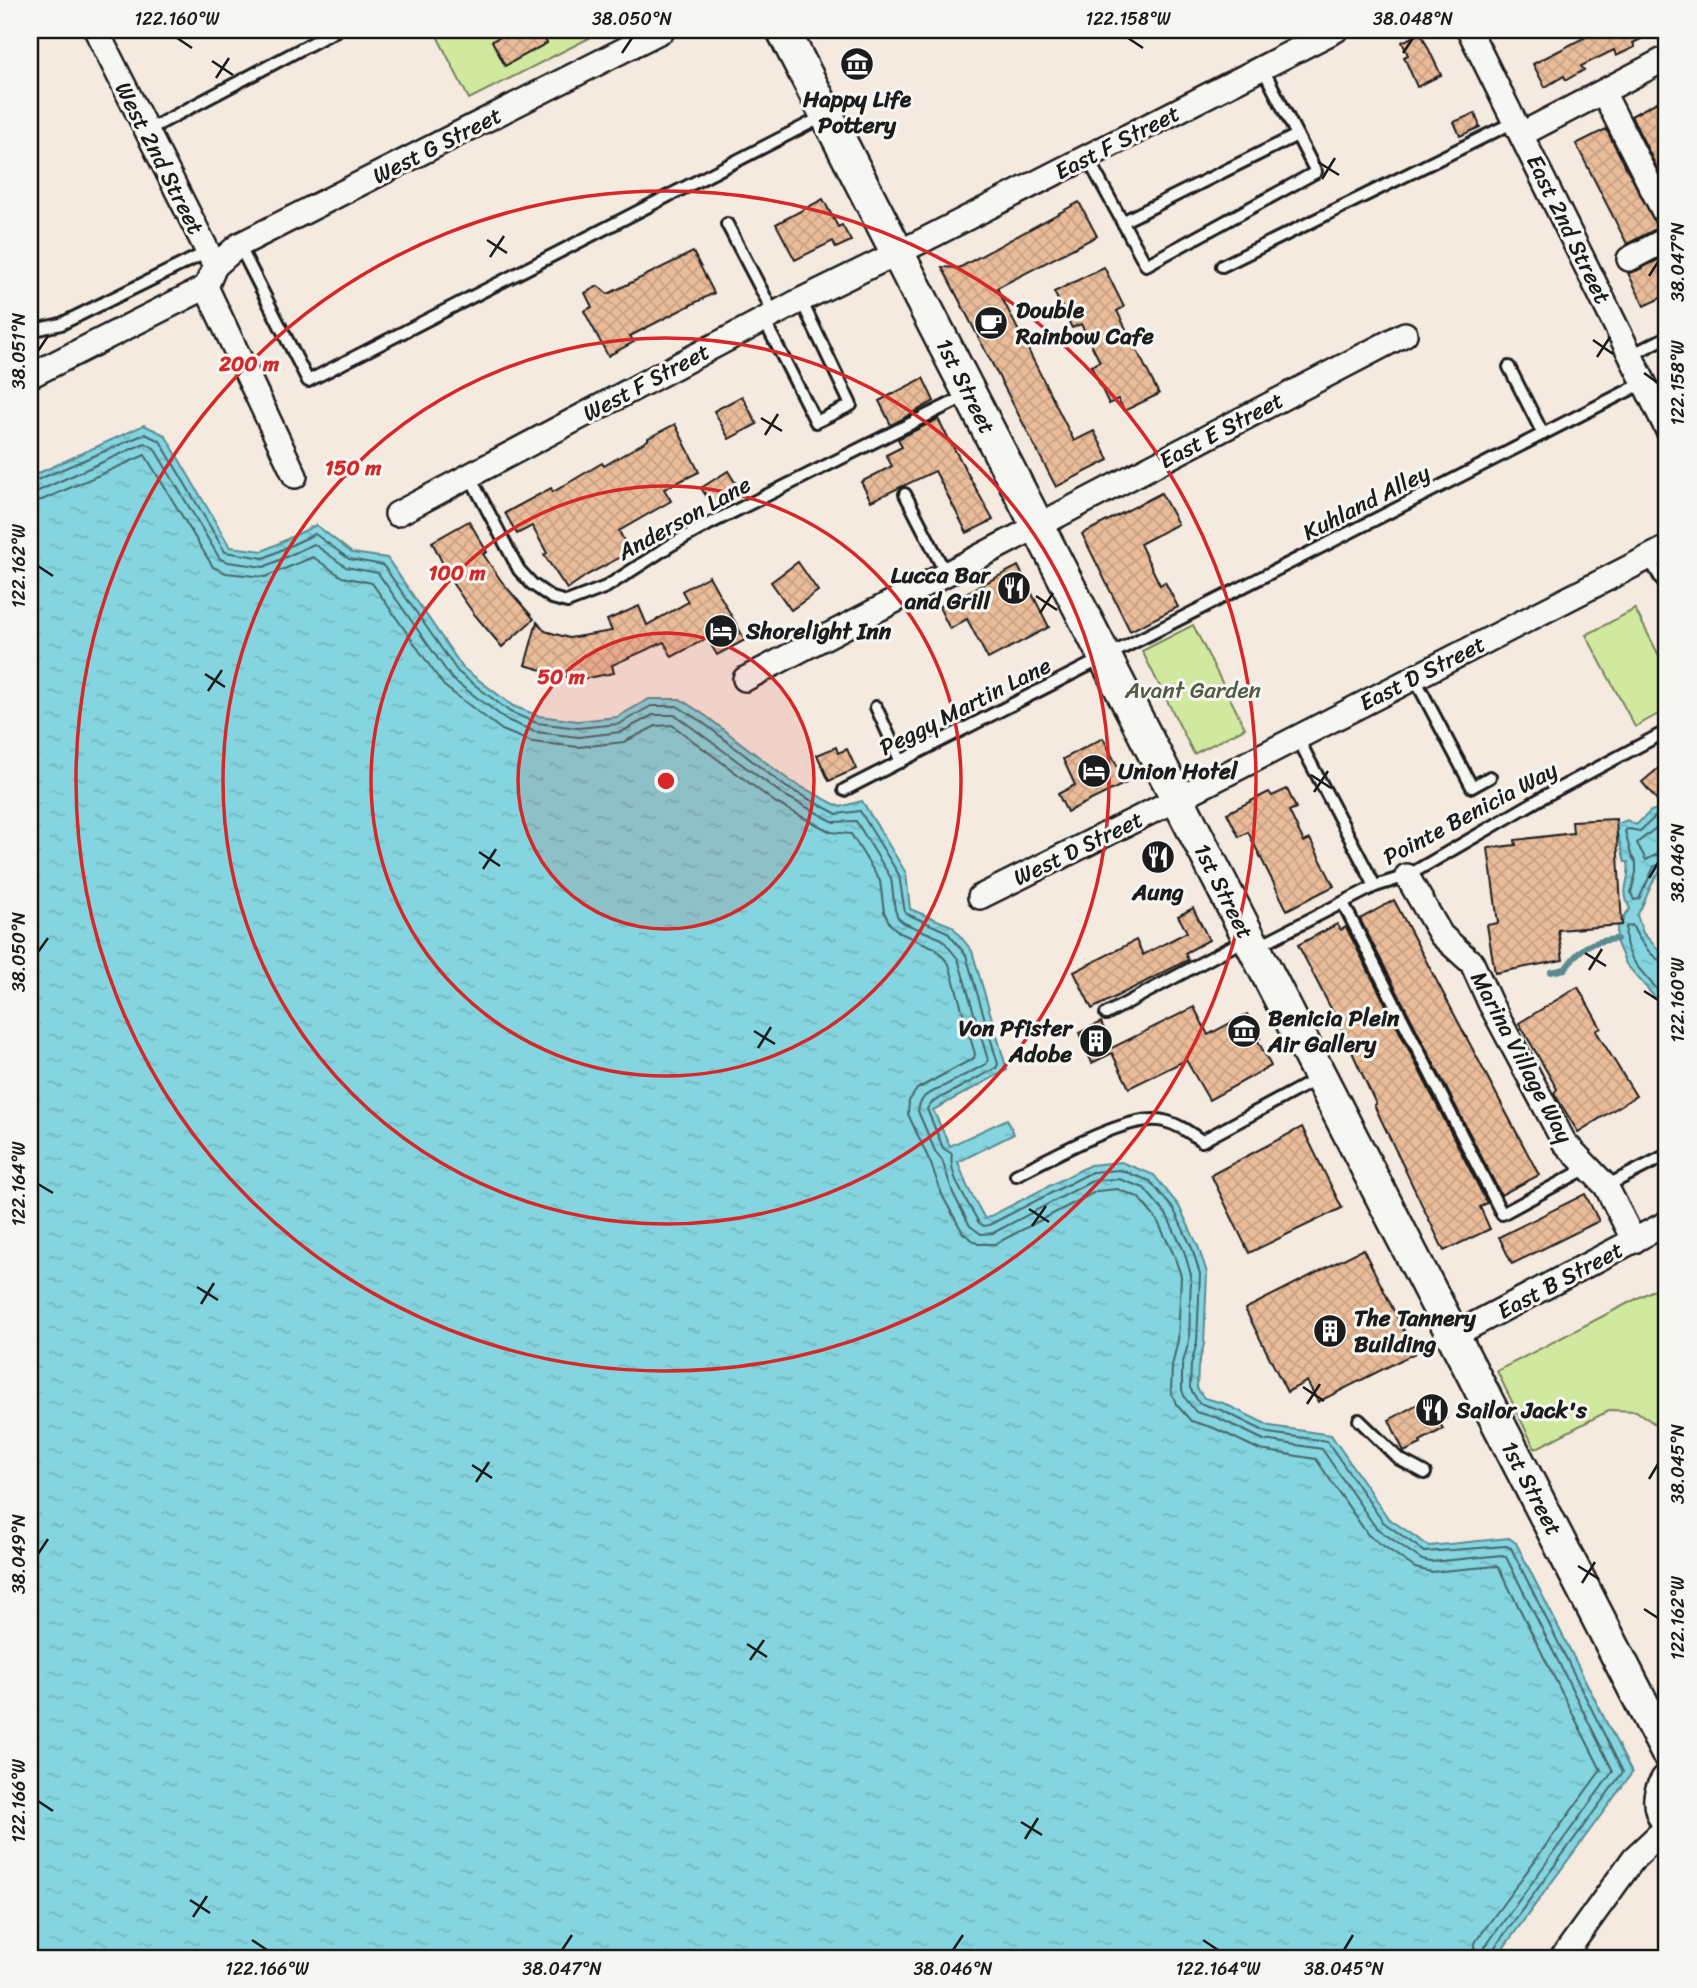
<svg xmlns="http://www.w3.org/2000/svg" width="1697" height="1988" viewBox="0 0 1697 1988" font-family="Sriracha,sans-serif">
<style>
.green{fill:#d1e99e;stroke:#76825d;stroke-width:2}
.water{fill:url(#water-ripples);stroke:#5a8b91;stroke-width:2}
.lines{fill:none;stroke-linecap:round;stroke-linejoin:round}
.shore{stroke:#46666a;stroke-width:2}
.stream{stroke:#5a8b91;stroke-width:6}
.building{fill:url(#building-cross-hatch);stroke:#1c1c1c;stroke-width:2}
.lane-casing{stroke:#1c1c1c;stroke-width:16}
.street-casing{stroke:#1c1c1c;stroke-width:28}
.secondary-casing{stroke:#1c1c1c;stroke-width:37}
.lane{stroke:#f6f6f2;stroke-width:10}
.street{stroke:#f6f6f2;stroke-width:23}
.secondary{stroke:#f6f6f2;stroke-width:32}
.ticks{fill:none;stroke:#1c1c1c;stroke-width:2.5}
.ring{fill:none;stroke:#d62828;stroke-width:3.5}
.labels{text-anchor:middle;stroke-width:6;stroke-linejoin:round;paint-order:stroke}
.poi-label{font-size:23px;font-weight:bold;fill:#1c1c1c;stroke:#f6f6f2;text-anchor:start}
.street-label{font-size:23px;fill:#1c1c1c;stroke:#f6f6f2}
.park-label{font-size:23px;fill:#525a43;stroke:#f6f6f2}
.centre{fill:#d62828;stroke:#f6f6f2;stroke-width:3.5}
.ring-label{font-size:21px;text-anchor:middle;font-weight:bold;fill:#d62828;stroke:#f6f6f2;stroke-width:6;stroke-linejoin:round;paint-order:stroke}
.neatline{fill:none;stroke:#1c1c1c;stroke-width:2.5}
.ticks-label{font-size:18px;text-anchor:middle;fill:#1c1c1c}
</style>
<defs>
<pattern id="water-ripples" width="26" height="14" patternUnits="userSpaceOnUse" patternTransform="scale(1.75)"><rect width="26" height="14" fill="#84d5df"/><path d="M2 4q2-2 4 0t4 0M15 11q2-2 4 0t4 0" fill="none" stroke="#71b6bf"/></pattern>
<pattern id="building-cross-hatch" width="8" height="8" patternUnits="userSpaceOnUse" patternTransform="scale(1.75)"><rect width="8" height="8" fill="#eabc9a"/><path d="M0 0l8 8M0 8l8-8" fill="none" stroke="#c8a184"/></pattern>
</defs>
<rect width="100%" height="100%" fill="#f4eae0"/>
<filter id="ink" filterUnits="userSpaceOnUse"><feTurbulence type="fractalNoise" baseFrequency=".0143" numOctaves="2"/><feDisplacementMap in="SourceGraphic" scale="14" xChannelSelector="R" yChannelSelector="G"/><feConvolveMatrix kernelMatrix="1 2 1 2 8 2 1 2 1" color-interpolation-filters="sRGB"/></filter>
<g filter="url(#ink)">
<!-- green -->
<g class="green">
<path d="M434,30H605L469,99Z"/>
<path d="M1635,609L1667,671V709L1635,727L1586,635Z"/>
<path d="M1193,625L1245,728L1194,754L1142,651Z"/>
<path d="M1667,1283V1432L1636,1411L1610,1410L1535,1449L1497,1371Z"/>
</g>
<!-- water -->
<g class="water">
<path d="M144,425L165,435L230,547L263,551L316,525L352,553L387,558L463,668L513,706L539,716L578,721L617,717L649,699H680L706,716L790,781L840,807L862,801L906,873L910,909L952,926L972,951L1007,1070L933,1110L950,1146L1007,1119L1014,1134L958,1162L967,1186L985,1219L1090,1165L1121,1162L1154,1175L1179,1206L1198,1246L1207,1273L1204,1344L1198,1367L1197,1388L1204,1398L1223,1403L1270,1426L1331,1435L1388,1518L1429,1546L1509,1538L1516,1543L1632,1773L1496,1958H30V477Z"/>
<path d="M1662,808L1667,815V866C1650,877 1648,899 1637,915L1643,933L1667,959V1036L1664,1008L1626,964L1616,941L1618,923L1624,920V916L1630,909C1619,885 1631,885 1628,862H1625L1615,825L1627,820L1636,825L1651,811Z"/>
</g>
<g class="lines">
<!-- shore -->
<g class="shore">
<path d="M30,483L145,434L160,441L225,552L264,558L315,534L349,559L383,565L458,672L510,712L537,723L578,728L619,724L651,706H677L702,722L786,787L837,814L860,811L899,875L905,913L947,932L966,955L998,1064L996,1068L931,1103L927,1109L943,1148L952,1154C948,1176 969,1204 979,1223L984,1226L989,1225L1092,1172L1120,1170L1150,1181L1174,1210L1192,1248L1200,1274L1197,1342L1191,1365L1190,1388L1199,1403L1221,1410L1268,1433L1327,1441L1383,1522L1425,1552L1506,1546L1511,1548L1623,1772L1492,1951L1491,1958"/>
<path d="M30,492L38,491L145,443L154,448L220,559L228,562L264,567L314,544L346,567L378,573L452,679L507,720L535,732L579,737L621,732L653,715H675L782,794L834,822L856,821L891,878L895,910L898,918L904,923L942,939L958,959L988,1060L986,1064L925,1096L920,1103L918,1111L935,1151L942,1160L953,1193L970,1226L981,1234L993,1233L1094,1180L1119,1179L1144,1188L1166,1214L1184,1251L1191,1275L1189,1341L1182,1366V1390L1185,1398L1196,1412L1218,1418L1264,1440L1322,1449L1376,1528L1422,1560L1431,1562L1502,1555L1506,1557L1613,1771L1485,1947L1482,1958"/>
<path d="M30,502L42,500L145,455L213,567L226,573L265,577L313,557L342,577L372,583L444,686L502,730L532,742L579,747L624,742L656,726L672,725L776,803L831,832L851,834L880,881L884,912L890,924L900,933L935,948L949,964L975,1054L974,1058L917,1089L909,1101L908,1114L931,1164L943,1197L963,1233L978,1244H995L1097,1191L1117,1189L1138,1197L1157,1220L1174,1255L1181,1276L1178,1340L1172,1366L1171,1391L1176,1404L1191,1421L1214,1428L1260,1450L1316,1459L1368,1535L1415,1568L1431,1572L1496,1566L1499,1568L1601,1770L1476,1941L1471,1958"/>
<path d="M1667,819L1655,817L1640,831L1628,829L1625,831L1631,855L1636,863V872L1631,893L1634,900L1639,899L1654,867L1667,861"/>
<path d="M1667,828L1657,827L1637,843L1646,860L1660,853L1667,852"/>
<path d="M1667,963C1652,961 1638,938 1632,925L1626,927C1621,960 1649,977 1667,1001"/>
</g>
<!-- stream -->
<path class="stream" d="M1551,972L1565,969C1581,947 1589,941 1617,939"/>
</g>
<!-- building -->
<g class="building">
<path d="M513,30H540L547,43L505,66L492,41Z"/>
<path d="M1599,30H1659L1633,43L1635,47L1616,56L1614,50L1581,66L1584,70L1566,80L1564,76L1545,87L1533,64Z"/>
<path d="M1421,33L1441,75L1417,87L1404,57L1408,55L1402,42Z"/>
<path d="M1659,101L1667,118V188L1631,116Z"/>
<path d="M1475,113L1480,127L1460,136L1454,122Z"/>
<path d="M1606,129L1658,228L1627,244L1576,144Z"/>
<path d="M823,199L838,227L842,225L851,241L836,248L833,241L795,260L776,224Z"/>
<path d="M1079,202L1097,236L997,288L1074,441L1094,431L1109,460L1056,487L942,267L959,268Z"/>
<path d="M693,252L714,293L630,336L634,342L608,356L584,311L592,307L585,293L598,286L608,294Z"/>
<path d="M1667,255V295L1644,306L1628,273L1636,271Z"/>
<path d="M1104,267L1124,307L1117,311L1159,394L1124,411L1118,399L1109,404L1091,366L1100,362L1081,324L1072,328L1054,292Z"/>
<path d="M923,378L934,401L891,425L879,401Z"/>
<path d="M742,396L757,424L729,439L714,411Z"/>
<path d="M938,419L993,520L967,533L935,471L871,501L861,482L892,466L886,455L902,447L898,439Z"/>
<path d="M675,424L699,472L664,489L671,501L619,531L630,552L587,575L567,589L544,555L547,553L532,526L517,534L505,513L551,488L553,492L602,463L604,466L648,440V438Z"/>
<path d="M728,471L741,492L715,509L701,488Z"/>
<path d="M1161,493L1178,524L1140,544L1160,585L1165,582L1178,607L1130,631L1082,534Z"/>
<path d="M469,521L487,552L483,554L502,582L534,619L502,647L474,614L453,584L432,542Z"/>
<path d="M798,562L818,591L791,610L771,582Z"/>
<path d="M1018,566L1049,627L988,659L967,619L950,629L939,607Z"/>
<path d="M709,576L745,640L717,655L707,638L672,657L664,642L612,665L614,673L577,680L525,665L537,622L545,631L569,638L612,631L607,620L639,606L647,625L688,602L682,591Z"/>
<path d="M1103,738L1126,783L1067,812L1058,794L1075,785L1063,759Z"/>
<path d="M836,747L838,753L847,749L856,769L829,781L817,755Z"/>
<path d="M1667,761V812L1642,782Z"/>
<path d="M1287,789L1296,808L1289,811L1304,842L1310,839L1334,886L1287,910L1248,832L1239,837L1227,813L1269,792L1272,796Z"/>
<path d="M1616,819L1622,925L1558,930L1563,960L1495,973L1487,925L1498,923L1488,848L1516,845L1515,840L1573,833L1572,821Z"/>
<path d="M1394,900L1539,1175L1501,1195L1360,919Z"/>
<path d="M1193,908L1209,940L1185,953L1188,960L1092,1009L1074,972L1136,940L1143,955L1187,932L1178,916Z"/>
<path d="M1337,924L1341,930L1346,927L1487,1203L1480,1207L1490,1229L1444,1251L1374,1105L1376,1104L1340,1026L1298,945Z"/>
<path d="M1578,987L1601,1028L1596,1031L1636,1096L1578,1132L1554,1093L1557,1089L1519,1023Z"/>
<path d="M1194,1007L1208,1035L1247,1014L1260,1038L1257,1039L1271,1066L1209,1100L1186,1060L1129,1088L1112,1053L1092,1063L1079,1033L1101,1022L1112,1048Z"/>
<path d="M1302,1127L1342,1208L1249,1253L1211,1175Z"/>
<path d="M1585,1194L1599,1221L1512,1264L1499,1237Z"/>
<path d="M1363,1249L1415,1353L1318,1402L1307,1381L1287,1392L1245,1309Z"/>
<path d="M1434,1395L1446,1418L1439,1421L1443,1429L1420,1441L1421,1444L1404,1452L1389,1420Z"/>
</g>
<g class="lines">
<!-- lane casing -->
<g class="lane-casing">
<g id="lane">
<path d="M146,131L337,30"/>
<path d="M1087,157L1146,265L1316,172L1297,135"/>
<path d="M1122,222L1297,135L1262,67"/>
<path d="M727,224L774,314"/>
<path d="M239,245L308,381L824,116"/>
<path d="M1222,266L1516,121"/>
<path d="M764,320L816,422L851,405L801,300"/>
<path d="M30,331L61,324L207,252"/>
<path d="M1631,355L1667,337"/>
<path d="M1509,367L1543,434"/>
<path d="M469,475L519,570L532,584L552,598L567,602L606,587L671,545L711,523L966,396"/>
<path d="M905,494L946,574"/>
<path d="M1648,557L1667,589"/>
<path d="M1414,677L1472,787L1490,777"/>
<path d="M876,707L901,762"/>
<path d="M1297,737L1375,886"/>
<path d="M844,790L1645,382"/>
<path d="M1343,903L1502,1214L1587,1168"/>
<path d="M1256,947L1375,886L1407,876L1545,796L1667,731"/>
<path d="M1106,1014L1246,939"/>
<path d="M1016,1175C1049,1159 1129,1112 1164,1121C1178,1124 1190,1133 1202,1141L1317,1079"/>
<path d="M1606,1186L1667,1155"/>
<path d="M1359,1420L1399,1459L1425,1473"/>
</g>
</g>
<!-- street casing -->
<g class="street-casing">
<g id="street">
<path d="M96,30L215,266L206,287"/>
<path d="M1469,30L1667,429"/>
<path d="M1603,92L1667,218"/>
<path d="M1522,134L1667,58"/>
<path d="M1629,259L1667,239"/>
<path d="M215,266L239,245L663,30"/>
<path d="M206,287L295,476"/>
<path d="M30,376L206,287"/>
<path d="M397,514L801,300L924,240L1336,30"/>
<path d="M745,679L1405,334"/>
<path d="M1407,876L1441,935L1472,963L1490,1003L1564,1142L1606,1186L1634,1241"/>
<path d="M980,897L1207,784L1667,548"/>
<path d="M1452,1336L1667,1223"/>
<path d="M1562,1958L1634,1858L1667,1827"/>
</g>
</g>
<!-- secondary casing -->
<g class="secondary-casing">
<g id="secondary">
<path d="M783,30L1667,1752"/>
<path d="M1667,1781C1658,1794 1658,1807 1667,1820"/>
</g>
</g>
<!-- lane -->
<use href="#lane" class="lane"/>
<!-- street -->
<use href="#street" class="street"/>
<!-- secondary -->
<use href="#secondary" class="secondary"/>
</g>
</g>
<!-- ticks -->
<path class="ticks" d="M177,38L192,48M1128,38L1143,48M622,53L632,38M1403,53L1413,38M212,61L233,75M216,78L229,58M1318,162L1339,175M1322,179L1335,158M487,240L507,253M490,257L504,236M1649,276L1658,262M1593,340L1613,354M38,351L48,336M1597,357L1610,337M1644,373L1658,383M761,418L782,431M765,435L778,414M38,566L53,576M1036,596L1057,610M1040,613L1053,593M205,674L225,687M208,691L222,670M1311,775L1331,788M1314,792L1328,771M479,852L500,866M483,869L496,849M1649,878L1658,863M38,952L48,938M1585,953L1606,966M1589,970L1602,949M1644,991L1658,1000M754,1031L775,1044M758,1048L771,1027M38,1184L53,1193M1029,1209L1049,1222M1032,1226L1046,1206M197,1287L218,1300M201,1304L214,1283M1303,1387L1324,1401M1307,1404L1320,1384M472,1465L492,1478M1649,1479L1658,1464M476,1482L489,1462M38,1554L48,1539M1578,1566L1599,1579M1582,1583L1595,1562M1644,1609L1658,1618M747,1644L767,1657M750,1660L764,1640M38,1801L53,1811M1021,1822L1042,1835M1025,1839L1038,1818M190,1900L210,1913M193,1917L207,1896M252,1940L267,1950M1203,1940L1218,1950M562,1950L572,1935M953,1950L963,1935M1344,1950L1353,1935"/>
<!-- distance rings -->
<circle cx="666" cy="781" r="148" fill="#d62828" fill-opacity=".12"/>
<g class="ring">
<circle cx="666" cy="781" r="148"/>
<circle cx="666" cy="781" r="295"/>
<circle cx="666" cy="781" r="443"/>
<circle cx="666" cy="781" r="590"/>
</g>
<!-- icons -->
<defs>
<g id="museum-disc" transform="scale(1.75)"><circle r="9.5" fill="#1c1c1c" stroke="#f6f6f2"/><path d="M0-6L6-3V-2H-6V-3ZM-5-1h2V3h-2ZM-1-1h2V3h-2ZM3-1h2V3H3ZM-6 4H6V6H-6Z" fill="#fff"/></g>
<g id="cafe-disc" transform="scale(1.75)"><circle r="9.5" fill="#1c1c1c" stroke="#f6f6f2"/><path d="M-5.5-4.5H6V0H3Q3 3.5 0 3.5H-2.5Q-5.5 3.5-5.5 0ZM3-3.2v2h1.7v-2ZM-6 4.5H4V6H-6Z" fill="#fff"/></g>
<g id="restaurant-disc" transform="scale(1.75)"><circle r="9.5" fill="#1c1c1c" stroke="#f6f6f2"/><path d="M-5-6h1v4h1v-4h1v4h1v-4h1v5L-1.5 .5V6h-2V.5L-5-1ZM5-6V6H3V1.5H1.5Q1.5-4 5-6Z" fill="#fff"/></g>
<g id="hotel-disc" transform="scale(1.75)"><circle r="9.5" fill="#1c1c1c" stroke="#f6f6f2"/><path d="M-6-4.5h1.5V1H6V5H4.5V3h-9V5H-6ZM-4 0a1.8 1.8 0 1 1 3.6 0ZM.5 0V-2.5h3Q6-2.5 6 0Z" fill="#fff"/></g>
<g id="building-disc" transform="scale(1.75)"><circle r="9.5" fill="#1c1c1c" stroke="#f6f6f2"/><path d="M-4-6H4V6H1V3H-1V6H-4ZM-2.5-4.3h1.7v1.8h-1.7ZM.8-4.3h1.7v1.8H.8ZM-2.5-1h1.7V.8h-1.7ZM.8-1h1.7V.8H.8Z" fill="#fff"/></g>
</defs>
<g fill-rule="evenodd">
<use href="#museum-disc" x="857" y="64"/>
<use href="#cafe-disc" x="991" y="323"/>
<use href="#restaurant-disc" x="1014" y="588"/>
<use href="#hotel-disc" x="721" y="631"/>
<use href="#hotel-disc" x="1094" y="771"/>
<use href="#restaurant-disc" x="1158" y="857"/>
<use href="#museum-disc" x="1244" y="1031"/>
<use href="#building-disc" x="1096" y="1041"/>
<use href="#building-disc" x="1330" y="1331"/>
<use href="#restaurant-disc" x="1432" y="1410"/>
</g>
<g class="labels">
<!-- poi labels -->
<g class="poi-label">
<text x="857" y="107" text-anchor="middle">Happy Life<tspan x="857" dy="26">Pottery</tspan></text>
<text x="1016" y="318">Double<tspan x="1016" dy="26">Rainbow Cafe</tspan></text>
<text x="990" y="583" text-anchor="end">Lucca Bar<tspan x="990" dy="26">and Grill</tspan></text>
<text x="746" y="639">Shorelight Inn</text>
<text x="1118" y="779">Union Hotel</text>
<text x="1158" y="900" text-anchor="middle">Aung</text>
<text x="1268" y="1026">Benicia Plein<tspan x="1268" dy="26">Air Gallery</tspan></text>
<text x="1072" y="1036" text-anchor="end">Von Pfister<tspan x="1072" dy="26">Adobe</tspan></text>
<text x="1354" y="1326">The Tannery<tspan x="1354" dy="26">Building</tspan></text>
<text x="1456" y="1418">Sailor Jack's</text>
</g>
<!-- street labels -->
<g class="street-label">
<text transform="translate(1117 142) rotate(-27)" y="8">East F Street</text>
<text transform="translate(437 145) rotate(-27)" y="8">West G Street</text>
<text transform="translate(160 158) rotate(63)" y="8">West 2nd Street</text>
<text transform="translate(1569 229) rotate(64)" y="8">East 2nd Street</text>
<text transform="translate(646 382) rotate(-28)" y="8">West F Street</text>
<text transform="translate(966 386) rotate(63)" y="8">1st Street</text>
<text transform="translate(1221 430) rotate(-28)" y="8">East E Street</text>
<text transform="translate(1366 502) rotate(-27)" y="8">Kuhland Alley</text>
<text transform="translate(684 518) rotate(-29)" y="8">Anderson Lane</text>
<text transform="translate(1422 673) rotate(-27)" y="8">East D Street</text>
<text transform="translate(965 706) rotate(-27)" y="8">Peggy Martin Lane</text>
<text transform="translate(1470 813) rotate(-28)" y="8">Pointe Benicia Way</text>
<text transform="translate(1078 848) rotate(-26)" y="8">West D Street</text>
<text transform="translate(1224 891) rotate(63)" y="8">1st Street</text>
<text transform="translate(1522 1057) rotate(62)" y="8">Marina Village Way</text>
<text transform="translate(1560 1280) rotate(-28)" y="8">East B Street</text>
<text transform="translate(1532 1488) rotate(62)" y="8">1st Street</text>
</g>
<!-- park labels -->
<g class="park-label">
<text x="1193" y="698">Avant Garden</text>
</g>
</g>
<circle cx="666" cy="781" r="10" class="centre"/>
<g class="ring-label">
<text x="249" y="371">200 m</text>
<text x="353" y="475">150 m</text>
<text x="457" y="580">100 m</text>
<text x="561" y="684">50 m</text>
</g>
<!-- margin -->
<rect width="1697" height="1988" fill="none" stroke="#f6f6f2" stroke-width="77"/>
<rect x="38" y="38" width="1620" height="1912" class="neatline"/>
<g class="ticks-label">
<text x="177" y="25">122.160°W</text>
<text x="632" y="25">38.050°N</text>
<text x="1128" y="25">122.158°W</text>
<text x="1413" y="25">38.048°N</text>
<text transform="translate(1678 262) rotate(-90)" y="6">38.047°N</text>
<text transform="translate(19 351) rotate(-90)" y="6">38.051°N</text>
<text transform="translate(1678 383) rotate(-90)" y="6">122.158°W</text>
<text transform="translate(19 566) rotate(-90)" y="6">122.162°W</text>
<text transform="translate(1678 863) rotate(-90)" y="6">38.046°N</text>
<text transform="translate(19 952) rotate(-90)" y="6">38.050°N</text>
<text transform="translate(1678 1000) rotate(-90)" y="6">122.160°W</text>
<text transform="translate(19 1184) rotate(-90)" y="6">122.164°W</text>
<text transform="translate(1678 1464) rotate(-90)" y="6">38.045°N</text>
<text transform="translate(19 1554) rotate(-90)" y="6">38.049°N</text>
<text transform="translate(1678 1618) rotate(-90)" y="6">122.162°W</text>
<text transform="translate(19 1801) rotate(-90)" y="6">122.166°W</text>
<text x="267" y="1975">122.166°W</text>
<text x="562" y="1975">38.047°N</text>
<text x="953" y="1975">38.046°N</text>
<text x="1218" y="1975">122.164°W</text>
<text x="1344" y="1975">38.045°N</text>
</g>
</svg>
